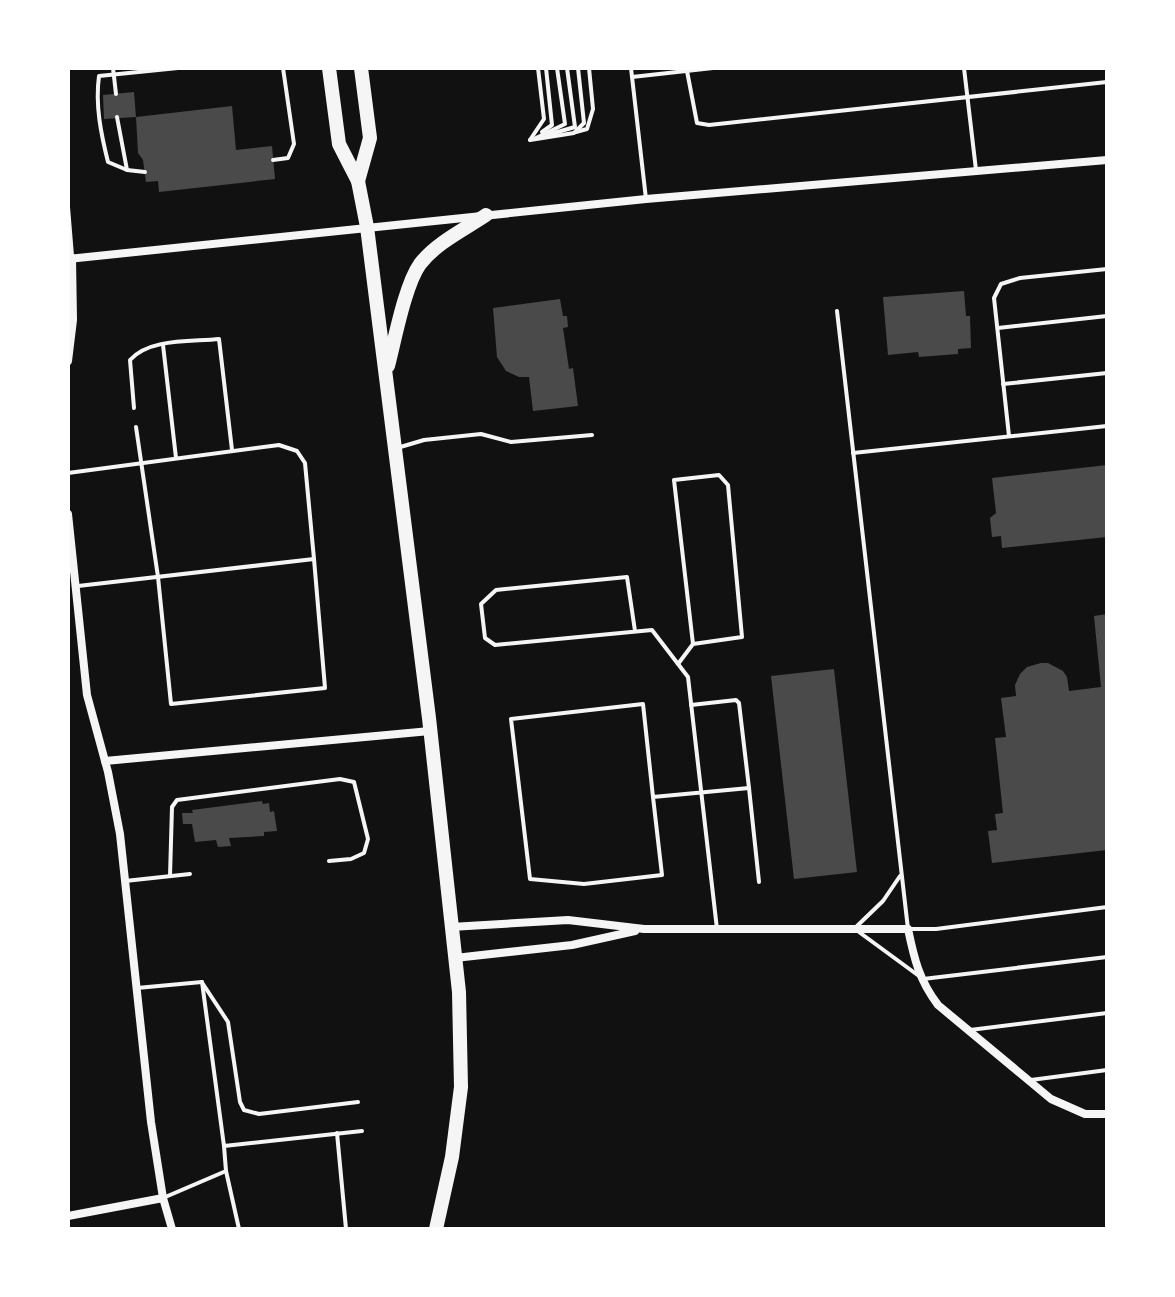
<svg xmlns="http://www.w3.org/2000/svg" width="1175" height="1297" viewBox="0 0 1175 1297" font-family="Montserrat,sans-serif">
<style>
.building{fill:#4a4a4a}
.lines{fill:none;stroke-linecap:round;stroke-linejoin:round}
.service{stroke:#f5f5f5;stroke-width:4}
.minor{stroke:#f5f5f5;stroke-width:8}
.primary{stroke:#f5f5f5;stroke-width:14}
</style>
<rect width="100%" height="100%" fill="#111"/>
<!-- building -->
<g class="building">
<path d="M134,92L136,117L104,119L103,95Z"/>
<path d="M232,106L236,150L272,146L275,179L159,192L158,181L146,182L143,160L138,153L136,117Z"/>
<path d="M964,291L966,316H970L971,348L958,349V354L919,357L918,352L888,355L883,297Z"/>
<path d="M560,299L563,316H567L568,327L563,328L569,369L573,368L578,406L533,411L529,377H519L506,371L497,357L493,308Z"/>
<path d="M1107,465V537L1002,548L1001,536L992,537L990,518L996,513L992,478Z"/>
<path d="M1107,614V850L992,863L988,831L997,830L995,814L1003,813L995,738L1006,737L1001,698L1016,696L1015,685L1020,674L1027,667L1041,663H1048L1063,671L1067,677L1069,691L1101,687L1094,616Z"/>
<path d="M834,669L857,872L794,879L771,676Z"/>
<path d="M262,801L263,804L269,803L270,812L274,811L277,831L264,832V836L229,838L231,846L218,847L216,840L195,842L192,824H183L182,813H193L192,810Z"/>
</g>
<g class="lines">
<!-- service -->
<g class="service">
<path d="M113,68L116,94"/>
<path d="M631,68L646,199"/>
<path d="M964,68L976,170"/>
<path d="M687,71L697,123L709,125L1107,82"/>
<path d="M632,77L713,68"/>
<path d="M117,117L127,170"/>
<path d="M542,132L552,125L546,68"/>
<path d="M576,132L587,129L593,109L589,68"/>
<path d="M547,135L575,127L567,68"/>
<path d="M536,138L565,124L557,68"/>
<path d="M530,140L574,133L584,123L578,68"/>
<path d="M530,140L544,119L538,68"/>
<path d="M273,160L288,158L294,144L283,68"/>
<path d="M145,172L127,170L108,162C101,134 95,105 99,76L178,68"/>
<path d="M68,207L72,256"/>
<path d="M837,311L908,929H936L1107,907"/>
<path d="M998,328L1107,316"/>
<path d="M163,345L176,458"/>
<path d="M1003,384L1107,373"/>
<path d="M134,408L130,360C150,338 191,342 219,339L232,450"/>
<path d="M136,427L158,577L171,704L325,688L314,559"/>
<path d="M1009,436L994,298L1001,284L1020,278L1107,269"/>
<path d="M397,448L424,440L481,434L511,442L592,435"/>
<path d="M853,453L1107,426"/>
<path d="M68,473L279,445L297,451L305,463L314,559L78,586"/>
<path d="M635,631L627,577L496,590L481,604L485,638L495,645L652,630L688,677L717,929"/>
<path d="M678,664L693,644L742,637L728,485L719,475L674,480L693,644"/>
<path d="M749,788L759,882"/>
<path d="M653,797L662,875L584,884L530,879L511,719L643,704L653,797L749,788L739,703L736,700L691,705"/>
<path d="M170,876L172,807L177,800L340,779L354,782L368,839L364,853L351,859L329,861"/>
<path d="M125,881L190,874"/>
<path d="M857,926L883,901L900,876"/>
<path d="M859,932L919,976"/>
<path d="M923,979L1107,957"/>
<path d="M202,982L224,1146L362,1131"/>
<path d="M203,984L228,1022L240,1102L244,1110L259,1114L358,1102"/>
<path d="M137,988L202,982"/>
<path d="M970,1030L1107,1013"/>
<path d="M1031,1080L1107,1070"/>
<path d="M337,1133L346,1229"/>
<path d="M226,1171L239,1229"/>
<path d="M163,1198L226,1171L224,1146"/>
</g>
<!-- minor -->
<g class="minor">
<path d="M68,259L646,199L1107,160"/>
<path d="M68,361L73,320L72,258"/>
<path d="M68,514L87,695L108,772L120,834L151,1122L163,1198L172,1229"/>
<path d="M105,761L430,731"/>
<path d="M451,927L568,920L644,929H908C914,958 919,980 938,1005L1051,1099L1085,1114H1107"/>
<path d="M455,958L572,945L635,931"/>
<path d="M68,1216L163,1198"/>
</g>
<!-- primary -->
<g class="primary">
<path d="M329,68L339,144L358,181L367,227L429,718L459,992L461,1087L452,1157L436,1229"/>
<path d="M358,181L370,138L361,68"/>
<path d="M388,366C395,339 405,285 420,264C436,243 465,229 486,215"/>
</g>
</g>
<!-- border -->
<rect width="1175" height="1297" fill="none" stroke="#ffffff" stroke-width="140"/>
</svg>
